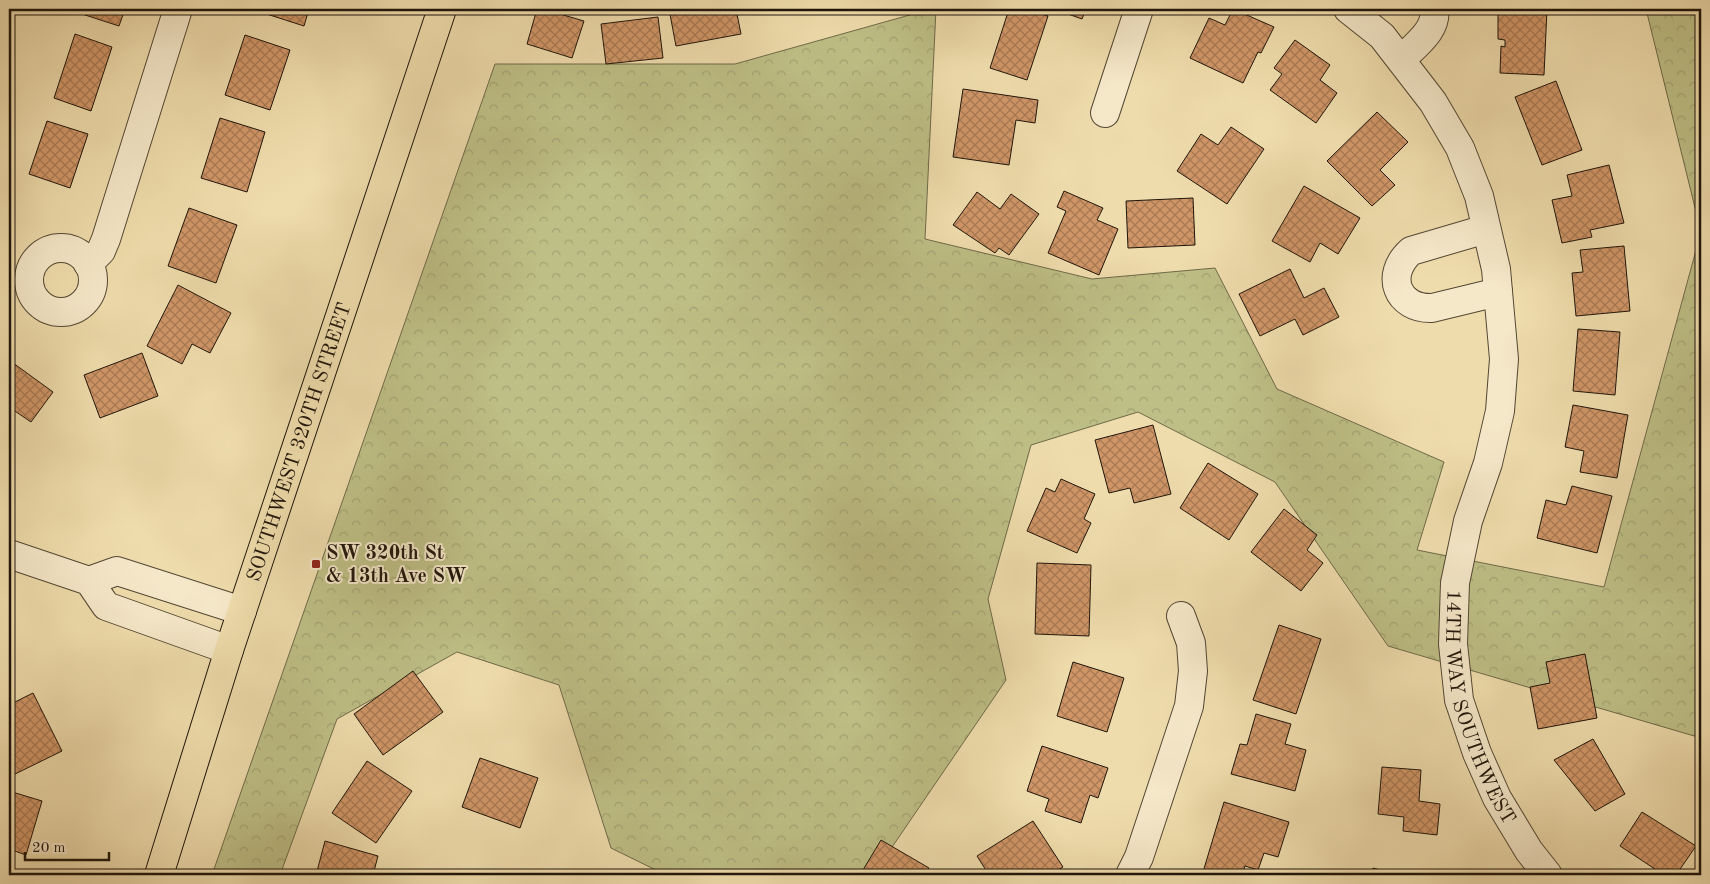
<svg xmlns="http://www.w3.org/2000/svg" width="1710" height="884" viewBox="0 0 1710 884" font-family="'Old Standard TT',serif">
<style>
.forest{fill:url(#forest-crowns);stroke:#6e6a48}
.building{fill:url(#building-cross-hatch);stroke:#1f150b}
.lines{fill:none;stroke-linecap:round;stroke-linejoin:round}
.minor-casing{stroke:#534733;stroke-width:30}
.primary-casing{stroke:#1f150b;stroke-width:30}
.minor{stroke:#f5e8c9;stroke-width:28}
.primary{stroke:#efdcac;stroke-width:28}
.poi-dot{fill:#8f2418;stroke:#f5e8c9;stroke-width:2}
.labels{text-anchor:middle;stroke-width:4;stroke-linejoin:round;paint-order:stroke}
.street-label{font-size:20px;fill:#1f150b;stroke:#f5e8c9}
.poi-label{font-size:20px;font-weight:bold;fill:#1f150b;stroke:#f5e8c9;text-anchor:start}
</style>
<defs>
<pattern id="forest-crowns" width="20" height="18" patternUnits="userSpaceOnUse" patternTransform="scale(1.25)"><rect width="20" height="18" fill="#bebf86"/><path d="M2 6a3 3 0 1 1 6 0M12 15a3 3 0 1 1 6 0" fill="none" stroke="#a3a372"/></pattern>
<pattern id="building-cross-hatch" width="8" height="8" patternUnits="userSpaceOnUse" patternTransform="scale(1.25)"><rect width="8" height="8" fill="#d09667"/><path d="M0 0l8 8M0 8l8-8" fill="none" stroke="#a87953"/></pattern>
</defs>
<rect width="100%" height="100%" fill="#efdcac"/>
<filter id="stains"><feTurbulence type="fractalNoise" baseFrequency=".004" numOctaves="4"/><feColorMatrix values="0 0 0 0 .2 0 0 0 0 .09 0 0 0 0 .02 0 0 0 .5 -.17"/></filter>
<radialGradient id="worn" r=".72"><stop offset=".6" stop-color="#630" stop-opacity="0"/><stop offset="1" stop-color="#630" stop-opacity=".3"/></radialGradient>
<!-- forest -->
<path class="forest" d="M931,9H936L925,239L1092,279L1215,268L1277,389L1444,462L1417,550L1604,587L1701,232L1646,9H1701V738L1388,646L1275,482L1138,412L1031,445L988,599L1006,680L873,875H666L611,848L559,685L457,652L337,719L280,875H212L495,64H735Z"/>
<!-- building -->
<g class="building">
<path d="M83,9H125L119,26L82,14Z"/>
<path d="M251,9H309L304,26Z"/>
<path d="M537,9H543L584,21L572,58L527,44Z"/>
<path d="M669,9H736L741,34L676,46Z"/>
<path d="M850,9H878L851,13Z"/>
<path d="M1009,9H1026L1048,16L1027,80L990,68Z"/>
<path d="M1054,9H1086L1082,19Z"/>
<path d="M1233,9L1274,27L1261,53L1258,52L1243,83L1190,58L1209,18L1225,25Z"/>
<path d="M1498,9H1547L1544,75L1500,73L1501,46L1505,47V40L1498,39Z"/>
<path d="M658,17L663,58L606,64L601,24Z"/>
<path d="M75,34L112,47L91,111L54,98Z"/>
<path d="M245,35L290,50L270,110L225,95Z"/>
<path d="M1295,40L1330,65L1320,80L1337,93L1316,123L1270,90L1282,74L1274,68Z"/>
<path d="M1556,81L1582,150L1542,165L1515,97Z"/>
<path d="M963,89L1038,100L1035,123L1016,120L1009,165L953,157Z"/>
<path d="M1377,112L1408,142L1380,170L1395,185L1372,206L1327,161Z"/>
<path d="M220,118L265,132L247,192L201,178Z"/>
<path d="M47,121L88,134L70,188L29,174Z"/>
<path d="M1231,127L1264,149L1227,204L1177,171L1201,134L1218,145Z"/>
<path d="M1609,165L1624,223L1590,230L1592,237L1562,243L1552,200L1572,196L1567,175Z"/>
<path d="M1304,186L1360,218L1338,254L1320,243L1310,262L1272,241Z"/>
<path d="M1064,191L1103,208L1097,220L1118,229L1099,275L1048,253L1066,211L1057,207Z"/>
<path d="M977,192L1000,209L1011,194L1039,214L1009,255L999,248L995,253L953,225Z"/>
<path d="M1193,198L1195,245L1128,248L1126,201Z"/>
<path d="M189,208L237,225L216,283L168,266Z"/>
<path d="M1624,246L1630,311L1576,316L1572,273L1583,272L1580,250Z"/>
<path d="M1290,269L1304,298L1324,288L1339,317L1303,335L1295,319L1260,336L1239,294Z"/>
<path d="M178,285L231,313L210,353L192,344L182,364L147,346Z"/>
<path d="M1578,329L1620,332L1615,395L1573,391Z"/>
<path d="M142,353L158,396L100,418L84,375Z"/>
<path d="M9,360L53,392L31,422L9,407Z"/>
<path d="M1573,405L1628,415L1617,478L1580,472L1584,451L1565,447Z"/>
<path d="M1153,425L1171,494L1134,503L1130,488L1109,493L1095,440Z"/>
<path d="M1208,463L1258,494L1229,540L1180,508Z"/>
<path d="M1061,479L1095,494L1084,519L1091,523L1077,553L1027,531L1046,488L1055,492Z"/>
<path d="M1572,486L1612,496L1597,553L1537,538L1546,500L1566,505Z"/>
<path d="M1284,509L1317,535L1307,550L1323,563L1301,591L1251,552Z"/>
<path d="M1037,563L1091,565L1089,636L1035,634Z"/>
<path d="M1279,625L1321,639L1296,714L1253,700Z"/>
<path d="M1585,654L1597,718L1538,729L1530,687L1550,683L1546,662Z"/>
<path d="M1073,662L1124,678L1107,732L1057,716Z"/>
<path d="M413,671L443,712L383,755L354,714Z"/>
<path d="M33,693L62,751L13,775L9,767V705Z"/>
<path d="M1256,714L1291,724L1285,744L1306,750L1295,791L1231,774L1240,744L1247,745Z"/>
<path d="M1593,739L1625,794L1595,811L1554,760Z"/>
<path d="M1042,746L1108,768L1098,798L1090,795L1081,823L1045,811L1049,799L1027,791Z"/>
<path d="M480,758L538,778L520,828L462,807Z"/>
<path d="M367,761L412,791L376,843L332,813Z"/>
<path d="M1382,767L1421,770L1419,801L1440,804L1437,835L1403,831L1404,817L1378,814Z"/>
<path d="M9,791L42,801L26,855L9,849Z"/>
<path d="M1224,802L1289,822L1278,857L1264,853L1258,870L1245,866L1242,875H1213L1203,872Z"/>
<path d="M1642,812L1696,846L1676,875H1664L1620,846Z"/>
<path d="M1033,821L1063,867L1050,875H989L977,856Z"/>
<path d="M881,840L929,868L924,875H860Z"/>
<path d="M325,841L378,856L373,875H316Z"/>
<path d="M1373,868L1399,875H1371Z"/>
</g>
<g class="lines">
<!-- minor casing -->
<g class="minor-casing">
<g id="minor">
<path id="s1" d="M1348,9L1382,36L1433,102L1460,148L1479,196L1496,269L1504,359L1500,411L1488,463L1468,521L1455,583L1453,644L1459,700L1477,753L1497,798L1529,851L1548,875"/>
<path d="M1401,60C1414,46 1438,30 1434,9"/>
<path d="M1105,113L1139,9"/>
<path d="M1486,229L1411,251C1384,275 1397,309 1432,308L1498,292"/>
<circle cx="61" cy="280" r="32"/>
<path d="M88,264L101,251L106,239L178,9"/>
<path d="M9,554L89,581L106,606L229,650"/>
<path d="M89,581L117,571L242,611"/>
<path d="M1130,875L1139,857L1189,706L1193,671L1191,643L1181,616"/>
</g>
</g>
<!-- primary casing -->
<g class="primary-casing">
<g id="primary">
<path id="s2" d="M159,875L229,650L442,9"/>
</g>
</g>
<!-- minor -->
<use href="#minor" class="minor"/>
<!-- primary -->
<use href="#primary" class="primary"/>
</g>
<!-- markers -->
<rect class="poi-dot" x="311" y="559" width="10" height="10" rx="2.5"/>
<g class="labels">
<!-- street labels -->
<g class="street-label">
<text dy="7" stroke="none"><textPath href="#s2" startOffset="455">SOUTHWEST 320TH STREET</textPath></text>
<text dy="7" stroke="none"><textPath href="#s1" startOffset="756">14TH WAY SOUTHWEST</textPath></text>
</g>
<!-- poi labels -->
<g class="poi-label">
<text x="326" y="559">SW 320th St<tspan x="326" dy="23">&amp; 13th Ave SW</tspan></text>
</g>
</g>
<!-- margin -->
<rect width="1710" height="884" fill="none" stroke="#efdcac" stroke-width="30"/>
<rect x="10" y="10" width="1690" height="864" fill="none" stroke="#1f150b" stroke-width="2.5"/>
<rect x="15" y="15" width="1680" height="854" fill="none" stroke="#1f150b"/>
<!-- scale -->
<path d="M25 852v8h84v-8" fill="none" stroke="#1f150b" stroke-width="2.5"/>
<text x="32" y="852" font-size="15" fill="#1f150b" stroke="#f5e8c9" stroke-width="4" paint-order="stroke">20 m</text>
<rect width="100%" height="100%" filter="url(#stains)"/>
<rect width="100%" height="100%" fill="url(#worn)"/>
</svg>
